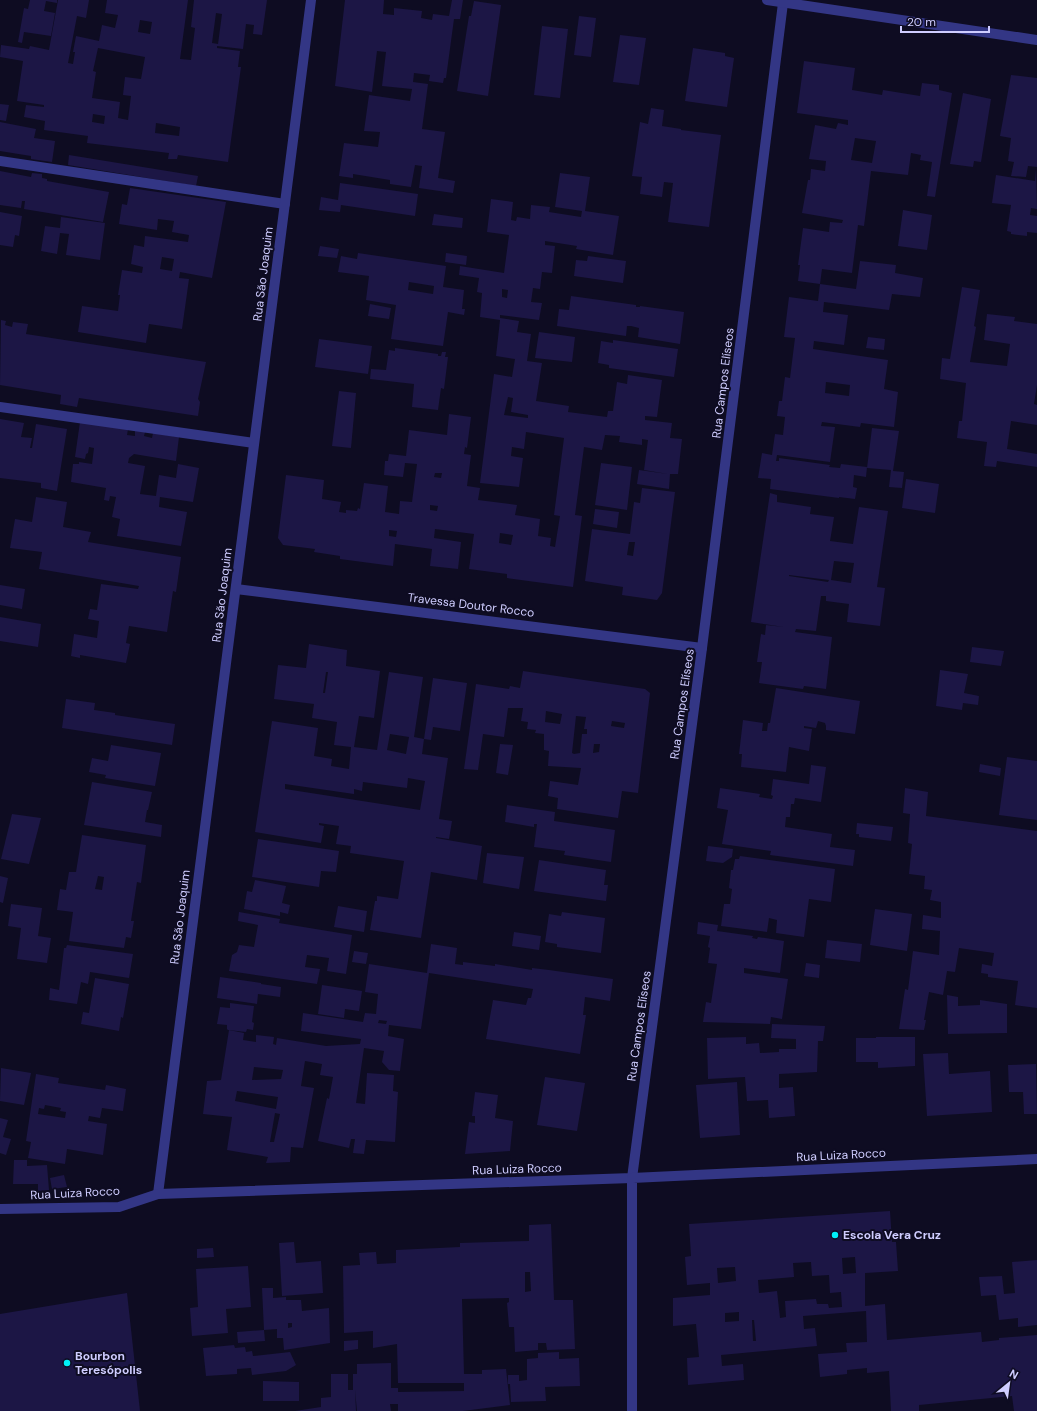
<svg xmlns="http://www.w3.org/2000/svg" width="1037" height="1411" viewBox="0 0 1037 1411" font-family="'DM Sans',sans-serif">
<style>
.building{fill:#1c1645;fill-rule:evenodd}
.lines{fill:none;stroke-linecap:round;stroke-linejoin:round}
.service{stroke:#333685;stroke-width:10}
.minor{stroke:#333685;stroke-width:10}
.tertiary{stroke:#333685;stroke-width:10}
.poi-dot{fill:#00f1f8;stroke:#0e0c22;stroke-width:1.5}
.labels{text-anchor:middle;stroke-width:4;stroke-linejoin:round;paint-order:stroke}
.street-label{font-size:12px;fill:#cfcdff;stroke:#0e0c22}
.poi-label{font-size:12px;font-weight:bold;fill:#cfcdff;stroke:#0e0c22;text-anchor:start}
</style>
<rect width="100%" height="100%" fill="#0e0c22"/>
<!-- building -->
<g class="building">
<path d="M30,0H57V3L46,1L44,11L55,13L51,36L24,32L22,43L18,42L24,8L28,9Z"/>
<path d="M58,0H89L86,18L77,16L68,63L73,64L75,52H73L76,36L99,41L102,25L115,28L118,15L105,13L107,0H188L180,59L191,60L195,28L191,27L194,0H267L262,35L253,34L254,25L246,24L243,49L217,46V48L240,51L238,67H241L228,162L178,155L177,159H168L169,153L87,143L88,136L44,130L45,121L24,117L26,105L44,107V105L17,101L23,61L0,57L1,45L29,49L30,46L49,50ZM216,13L222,14L218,44L212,43ZM140,20L152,22L150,34L138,32ZM98,48L145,57L141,79L125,77L123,95L131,96L128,120L118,118L120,102L92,98L96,72L93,71ZM93,114L105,116L104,124L92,122ZM156,123L180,127L179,136L155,133Z"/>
<path d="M345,0H384L383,14L394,15V8L422,11L421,18L432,20L433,14L449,16L452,0H463L460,19H454L446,78H444L443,83L429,81L430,75L414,73L413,82L428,84L422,129L445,132L438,178L455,181L453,193L419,188L422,166L415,165L411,187L390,184V180L353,174V178L339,176L344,143L378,147L380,132L364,131L369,95L410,101L412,89L382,86L386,52L377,51L372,92L335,86Z"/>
<path d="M474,1L501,5L488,96L457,91L469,16H471Z"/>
<path d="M579,16L596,18L591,57L574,55Z"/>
<path d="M542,26L568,29L560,98L534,95Z"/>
<path d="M620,35L646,38L639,85L613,82Z"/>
<path d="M693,48L725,53V56L734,58L727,107L685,101Z"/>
<path d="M804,61L855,68L852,90L882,95L883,90L920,96L922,83L939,85V90L952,93L935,197L927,196L932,162L920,160L921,155L911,153L908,175L871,171L864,226L858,225L852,273L822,269L820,284L798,281L800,265H798L803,228L829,232L830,222L842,223L843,220L802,213L808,180H810L811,169L825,171L826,161L809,159L815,125L836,129L838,123L848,125V120L797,113ZM855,138L876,141L872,163L851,160Z"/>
<path d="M1011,75L1037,78V167L1028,166L1026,177L1011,176L1014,162L1008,161L1011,138L1000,136Z"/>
<path d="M963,93L991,99L981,162L974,161L973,167L950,164Z"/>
<path d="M0,104L9,105L6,121L0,120Z"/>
<path d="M651,108L664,110L662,126L681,129V130L721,135L709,227L668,222L673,183L664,182L662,197L640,194L642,177L632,176L640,122L648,124Z"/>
<path d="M0,122L36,129L34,138L55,141L52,162L31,159V156L0,151Z"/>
<path d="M69,155L198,176L196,186L68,165Z"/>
<path d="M1036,169L1037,209L1031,208L1030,215L1037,216V233L1027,232V236L1011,234V232L1007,231L1011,205L992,203L996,175L1035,181Z"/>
<path d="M0,171L31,177L32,173L42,174V178L47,179V181L109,192L103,222L24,209L25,201H22L21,208L0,205Z"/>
<path d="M560,173L590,177L585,211L619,216L613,255L576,249L577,246L545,241V245L555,246L552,273L542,272L540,289L533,288L531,302L542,303L539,320L500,315V318L519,321L517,332L531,334L527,361L542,363L536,401L569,406L568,412L607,417L608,411H613L617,382L627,384L628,375L662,380L657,417L645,416V420L672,423L670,438L682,439L678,474H670L669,489L637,484L639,470L668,474L644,470L648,440L642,439V445L619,442L620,436L605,435L602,450L584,447L575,515L582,516L573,587L507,578V574L469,569L474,534L435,529L434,538L461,542L458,569L430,566L432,549L395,544L393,566L340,559V556L314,552L315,549L283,545L278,538L286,475L324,480L322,499L341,502L339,512L346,513V510L357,511L358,508L360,509L364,483L388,486L385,512L399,514L400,501L412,502L417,464L405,463L403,477L384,475L385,461H388L389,454L406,456L409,430L447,435L449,414L471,417L467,448L465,447L464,454L471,455L467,486L480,488L478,500L517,505L515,515L540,519L538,536L551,538L550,546L555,547L560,516L554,515L564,438L526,432L524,449L512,447L511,456L523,458L519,487L480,483L494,374L512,377L515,359L496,356L500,320L480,317L482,293L477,292L479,278L459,275L460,266L504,273L509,235L487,232L491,199L513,202L511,220L516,221L517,217L530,219L531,205L550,207L549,212L581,217L582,211L555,207ZM502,289L508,290L507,298L502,297ZM508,397L513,398L511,412L528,415V418L504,415ZM435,473H442L441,478L434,477ZM430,505L438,506L437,511L430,510ZM389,530L397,531L396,537L389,536ZM500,533L513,535L511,545L499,543Z"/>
<path d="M340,183L418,194L415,216L341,205L340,212L319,210L321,197L338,200Z"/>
<path d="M130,188L226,202L212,278L180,272L179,278L189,279L182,329L149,324L146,343L78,332L82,306L118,311L120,295H118L122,270L142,273L143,267L131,264L134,245L144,247L145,236L188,242L189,235L172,232L174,221L158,219L157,230L119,224L122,204L127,205ZM162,257L174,259L172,271L160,269Z"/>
<path d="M903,210L932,215L927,250L898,246Z"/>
<path d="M0,212L22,216L19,236L15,235L13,247L0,245Z"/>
<path d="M434,214L463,218L462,228L432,225Z"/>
<path d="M61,217L105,223L100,260L66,255L69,234L60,233L57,254L41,251L45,226L60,228Z"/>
<path d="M320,246L339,249L337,258L318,256Z"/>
<path d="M358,253L446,266L443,287L464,290L462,309H465L464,315L448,312L443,346L391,339L396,305L366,300L369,276L338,272L341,256L357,259ZM409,282L434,286L433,294L408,290Z"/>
<path d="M446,253L467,256L466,265L445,262Z"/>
<path d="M588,256L626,261L623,283L574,276L576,260L587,261Z"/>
<path d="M860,261L896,265L895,273L923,278L920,297L892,294L889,310L824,302L823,312L848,315L844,345L814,341L813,349L888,360L884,389L898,392L894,427L861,423L860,427L822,422L821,426L835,427L830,462L777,455L776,461H779V458L830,465L829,467L840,468L841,464L867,467L866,477L854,475L853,487L857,488L855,499L839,497V498L770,489L771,479L758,478L762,453L772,455L775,434L783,435L785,417L777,416L779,401H782L785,377L790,378L795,338L784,337L789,297L818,301L820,284L856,289ZM826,382L850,385L849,396L825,393Z"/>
<path d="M962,287L980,290L974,326L976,327L970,362L1007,366L1010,344L984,340L987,314L1015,317L1014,321L1037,324V385L1034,404L1037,405V425L1011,421L1007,449L1037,454V467L997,461L996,467L984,466L987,442L957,438L959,421H962L966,383L940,379L942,358L950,359Z"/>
<path d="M571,296L636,305V307H640V306L684,312L680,344L638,337L639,328L631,326H627L626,336L557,326L559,309L569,310Z"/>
<path d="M370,304L391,308L389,319L368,316Z"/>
<path d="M1,320L6,321L5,325L12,327L13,322L28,324L26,334L206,362L198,399L200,402L198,416L79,398L77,407L60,404L61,395L0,385Z"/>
<path d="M539,332L575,337L572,362L535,358Z"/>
<path d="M868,337L885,339L884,350L866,348Z"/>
<path d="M319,339L372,346L368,374L315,367Z"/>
<path d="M613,340L678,349L674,377L609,368V365L598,363L601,341L613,343Z"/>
<path d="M395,348L438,354V356H441L442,352H446L445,357H448L444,389L441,388L438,410L412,407L414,384L370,379L371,369L386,370L389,350L395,351Z"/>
<path d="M339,391L356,393L351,448L332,446Z"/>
<path d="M0,419L24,423L21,437L32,438L30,448H32L36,424L67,429L57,491L41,488V483L0,478Z"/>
<path d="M80,422L128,429L127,435L135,436V430L145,432L144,436L152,438L153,433L179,437L176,461L134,454L129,458L128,463L145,466L140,494L156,496L159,475L176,478L178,464L199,468L193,502L160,497L159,507L187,512L181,546L117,536L120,519L112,517L116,497L110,496L109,501L104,500L106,488L71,482L73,464H79V462L92,464L94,448L89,447L88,453L86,454L85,459L75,457Z"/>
<path d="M872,428L899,431L893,471L904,472L902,488L889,487L891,470L867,468Z"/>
<path d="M601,463L632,467L627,510L595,505Z"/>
<path d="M906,479L939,484L935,513L902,508Z"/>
<path d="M642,488L675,492L662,593L657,600L622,595L623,587L585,581L592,529L630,534L634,502L640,503ZM629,542H635L633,556L627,555Z"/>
<path d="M770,493L777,495V502L811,507L810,514L834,517L830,541L853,544L859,507L888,511L877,587L885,588L880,626L847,622L849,604L826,601V596H821L816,631L796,629L795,632L832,637L826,689L804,686L803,689L759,683L762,662H757L761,634L765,635L766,625L784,627L751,622ZM834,561L854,563L851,583L831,580ZM789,575L829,580L828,582L789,576Z"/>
<path d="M36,497L67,502L63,527L91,532L88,542L181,557L176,592L173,591L167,632L129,626L126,643L130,644L126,663L80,655V658L71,656L74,634L97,638L99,621L88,619L90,609L97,610L101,584L138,589L139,586L39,569L42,552L10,548L15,519L32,522Z"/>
<path d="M595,509L619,512L617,528L593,524Z"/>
<path d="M0,585L25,589L22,609L0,605Z"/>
<path d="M0,617L41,624L38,647L0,641Z"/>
<path d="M309,644L347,650L346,666L380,671L374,718L359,716L354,747L377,750L389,672L423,677L414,737L424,739L422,754L448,758L439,819L452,821L449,839L436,837V838L482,846L477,880L431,872L421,938L370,930L375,901H377V896L398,899L404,861L350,853L351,846L336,844L339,826L319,823V825L324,826L321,843L255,832L272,721L318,728L314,756L332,759L331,766L349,769L351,747L334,745L337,722L312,718L314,704L274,699L278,665L306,668ZM326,672H328L325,693H323ZM390,734L409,737L406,754L387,750ZM408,778L425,781L420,810L285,789V784L354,794V789L362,791L363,782L407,788Z"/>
<path d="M972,647L1004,651L1001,666L970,662Z"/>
<path d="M940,670L968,674L964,693L979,696L978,705L963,703L962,710L936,706Z"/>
<path d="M523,671L645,689L650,693L638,793L622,791L618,818L557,809L558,798L548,796L550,781L578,785L581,768L548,766L549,751L544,750V734L535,733L536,730L527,729L528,722L521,721L523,708H508L504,737L483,734L478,770L464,769L476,684L509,689L510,686L520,688ZM546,711L562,714L560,724L545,722ZM576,716L586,717L584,729H587V734H582L580,753L574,754L572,753ZM612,721L625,723L624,728L611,726ZM594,744H600L599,752L593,753Z"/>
<path d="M433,678L467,683L460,731L433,727L431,740L424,739Z"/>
<path d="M776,688L860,701L855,734L826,730V726L825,723L818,721L816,728L804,726V728L812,729L809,751L789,747L786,772L741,767L742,754H739L743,720L763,723L762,731H767L768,723H770Z"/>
<path d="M66,699L95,703L94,710L115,713V715L175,724L172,745L62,728Z"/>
<path d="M500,744L513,745L508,775L496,773Z"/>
<path d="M111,745L161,753L155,786L105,778L106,775L89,772L92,758L108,761Z"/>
<path d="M1007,757L1037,761V820L999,815Z"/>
<path d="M980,764L1001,768L1000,776L979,772Z"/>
<path d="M811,765L826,767L821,802L795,798L794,804H791L790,817H786L785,827L832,834L830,847L855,850L853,866L770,855L771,851L722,844L728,810L717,808L720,788L760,794L759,797L772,799L773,796L771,795L773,779L809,784Z"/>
<path d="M92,782L152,792L148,810H147L145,822L162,825L161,837L84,825Z"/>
<path d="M905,788L928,792L926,816L1037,831V1008L1015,1005L1018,981L988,977V974L981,973L982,964L992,966L994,953L959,948L955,972L947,971L943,995L929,992L924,1020H926L924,1030L899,1029L905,989L908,990L913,951L939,955L940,931L922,929L923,915L941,918V902L930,900L932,890L924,889L925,876L909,874L912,844L908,843L910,814L903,813Z"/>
<path d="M507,805L555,812L554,821L615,830L611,862L564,855L565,851L534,847L537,824H534V827L505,822Z"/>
<path d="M12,814L41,818L29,864L1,859Z"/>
<path d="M857,823L893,827L891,841L859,837V834H856Z"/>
<path d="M82,835L146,845L141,883L137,882L131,921H134L131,938L126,937L124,948L69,941L73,912L57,910L60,889L66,890L69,872H76ZM98,876L104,877L102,890L95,889Z"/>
<path d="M258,839L339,851L336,872L321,871L319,887L252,877Z"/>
<path d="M708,846L733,849L732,857L723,863L706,861Z"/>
<path d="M487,853L524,857L519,889L483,883Z"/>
<path d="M740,856L835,869L831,902L809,899L804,937L776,933L777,920L769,918L767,932L721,926L724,904H730L732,889L729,888L731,870H733L735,859H739Z"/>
<path d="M539,860L606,870L604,885H608L606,901L534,891Z"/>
<path d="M0,876L8,878L3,903L0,902Z"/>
<path d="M255,880L286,886L282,903L290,905L288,914L280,912V916L244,909L247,891L252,892Z"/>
<path d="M11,904L42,908L38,936L51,938L47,963L17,959L21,928L8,926Z"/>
<path d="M338,906L367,911L364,932L334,927Z"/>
<path d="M875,909L912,914L907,951L870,945Z"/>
<path d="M239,912L280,919L279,923L352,935L346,974L327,971L329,958L307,955L305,967L320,969L317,984L229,971L232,955L237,952L239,945L254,947L258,925L238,921Z"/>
<path d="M562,912L605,918L601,953L557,947V944L545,942L549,914L561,916Z"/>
<path d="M698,922L718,925L717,931L753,936L752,938L757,939L758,937L784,941L780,973L744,968V973L788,979L782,1019L771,1017L770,1024L703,1022L706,1002L711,1003L717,964L708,963L710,948L708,947L710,936L697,934Z"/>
<path d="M514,932L541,936L539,950L512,946Z"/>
<path d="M827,940L862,944L860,962L825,958Z"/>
<path d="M431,944L457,948L455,964L463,965V962L495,966V964L532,970V968L549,970L613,979L610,1001L585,997L583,1015H586L580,1054L486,1039L493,1000L526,1005L528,998H531L533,989L429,973L421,1029L389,1025L388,1036L404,1039L400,1071L389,1070L382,1062L384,1051L364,1048L356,1103L365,1104L367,1073L394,1075L393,1091L398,1092L395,1142L366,1140L364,1154L353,1153L355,1139H351L349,1148L318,1141L327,1098L329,1099L333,1077L320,1075L322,1064L305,1061L301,1086L314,1088L303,1148L291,1147L290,1162L266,1163L268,1157L227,1150L232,1117L203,1114L207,1081L221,1080L229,1030L244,1033L243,1040L256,1042V1035L274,1037L273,1044L276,1045L277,1038L326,1046L360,1044L361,1039L301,1031L303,1013L363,1022L365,1013L376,1014L378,994L365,992L369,964L427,973ZM379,1020L387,1021L386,1024L378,1023ZM254,1067L283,1070L281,1079L252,1080ZM237,1091L278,1097L276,1109L235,1101ZM275,1113L280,1114L274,1142H270Z"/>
<path d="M67,945L133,954L129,978L90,972L88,984L81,982L77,1004L49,1000L50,988L59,990L64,948H66Z"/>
<path d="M354,951L368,953L366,964L352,962Z"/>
<path d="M806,963L820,965L819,978L804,976Z"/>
<path d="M220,977L261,983V984L281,987L280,997L258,994L257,1004L217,998Z"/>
<path d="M95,978L129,984L123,1018L121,1017L119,1031L81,1024L83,1012L89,1013Z"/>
<path d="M322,985L362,991L359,1011L345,1009L344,1018L318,1014Z"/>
<path d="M947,995L958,997V1006L980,1005V1000L1007,1004V1033L948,1034Z"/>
<path d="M230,1003L254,1006L252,1022L254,1023L253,1030L247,1029L246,1032L228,1030L227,1029V1025L217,1024L220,1007L230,1008Z"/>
<path d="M772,1024L825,1026L823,1041H818L817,1072L779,1074V1088L793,1087L795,1116L769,1118L768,1100L747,1101L745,1077L708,1079L707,1038L746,1037V1044L759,1043L760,1053L779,1052V1049H796V1039L771,1038Z"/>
<path d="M876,1037H915V1066L878,1068V1062H856V1038H876Z"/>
<path d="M948,1053L949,1074L990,1071L992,1112L927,1116L923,1054Z"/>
<path d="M1036,1064L1037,1114H1024L1023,1092H1009L1008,1065Z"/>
<path d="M1,1068L31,1073L24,1105L0,1101Z"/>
<path d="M36,1074L59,1078L58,1083L105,1090L106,1085L126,1089L123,1111L102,1108L100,1118L89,1116L88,1121L107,1124L103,1155L67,1149L65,1164L28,1158L31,1142L26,1141ZM45,1105L61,1108L60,1111L66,1112L65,1118L38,1114L39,1108L44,1109Z"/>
<path d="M545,1077L585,1083L577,1131L537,1125Z"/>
<path d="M737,1082L740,1135L700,1138L696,1085Z"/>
<path d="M475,1092L498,1095L495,1118L513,1121L510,1151L465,1154L469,1122L475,1123V1116H472Z"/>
<path d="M0,1118L8,1120L3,1137L11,1139L6,1155L0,1153Z"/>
<path d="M14,1160H27V1166L47,1165L49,1190L38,1191V1184H13Z"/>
<path d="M64,1175L67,1187L52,1189L50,1178Z"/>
<path d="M890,1211L892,1242H896L898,1271L865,1273V1306L885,1304L887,1340L981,1332L982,1342L999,1340V1338L1037,1335V1411H1014L1012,1396L919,1405V1411H891L889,1371L867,1373V1368L847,1370V1374L820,1377L818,1354L847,1352L846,1343L867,1342L866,1311L803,1316L804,1329L815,1328L817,1346L721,1355L722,1366L743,1364L744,1380L688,1385L687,1358L699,1357L696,1324L673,1326V1298L710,1295V1283L687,1285L685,1257L691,1256L689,1224ZM855,1257L856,1273L843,1274L842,1258ZM811,1262L812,1276L829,1275L830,1293L841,1292L842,1307L829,1308L828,1304H817L816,1299L785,1301L786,1317L780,1318L777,1291L759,1293L758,1280L794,1277L793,1263ZM735,1267L736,1281L718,1283L717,1268ZM739,1312V1321L725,1322V1313ZM752,1320H754L756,1341H753Z"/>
<path d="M551,1224L554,1300H573L575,1349L547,1350L546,1343H538V1350L515,1352L514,1327H509L507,1303L509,1302V1298L462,1299L464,1374H482V1370L506,1369L510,1405L463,1411H398V1404H390L391,1411H357L355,1390L356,1411H295L321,1407V1398L331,1397V1374H348V1390H353V1374H357V1364L391,1363V1388H398V1392L464,1391V1383H398L397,1344L373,1348V1331L344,1333L343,1266L360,1265L359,1253L376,1252L377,1264L396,1263V1250L460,1247V1243L529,1241V1225ZM525,1272H530L531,1291L525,1292Z"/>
<path d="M294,1242L296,1263L321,1261L323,1293L282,1296L279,1243Z"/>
<path d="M213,1248L214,1257L197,1258V1249Z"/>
<path d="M1037,1260V1325L1018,1327V1318L999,1320L996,1295L981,1296L979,1277L1002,1276L1004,1294L1015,1293L1012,1262Z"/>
<path d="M248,1266L251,1307L226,1309L228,1333L192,1336L190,1308L198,1307L196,1269Z"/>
<path d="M262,1288H273V1298L286,1297V1300H301L302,1311L329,1308L330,1343L284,1350L283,1338H277V1329L264,1330ZM288,1323H292V1327L288,1328Z"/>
<path d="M127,1293L140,1411H0V1314Z"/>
<path d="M264,1330L265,1341L238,1343L237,1332Z"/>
<path d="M358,1340V1349L344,1351V1341Z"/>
<path d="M234,1345L235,1348L245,1347L246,1352L252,1351L253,1356L290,1352L296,1365L286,1371L252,1375L251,1368L237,1369V1374L206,1376L203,1348Z"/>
<path d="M559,1352V1359L579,1358L580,1386L545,1387L546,1401L511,1402L510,1384H508V1375H519V1381L527,1380V1359L538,1358V1353Z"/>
<path d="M263,1381L299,1382V1401H263Z"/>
</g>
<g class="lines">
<!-- service -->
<path class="service" d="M0,161L285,204"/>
<!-- minor -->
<g class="minor">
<path d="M0,407L254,443"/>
<path d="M236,589L702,648"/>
<path d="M158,1194L311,0"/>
<path d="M0,1209L119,1207L158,1194L632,1178L702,648L783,3"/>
</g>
<!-- tertiary -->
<g class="tertiary">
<path d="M767,0L1037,40"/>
<path d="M632,1411V1178L1037,1159"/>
</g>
</g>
<!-- markers -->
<g class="poi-dot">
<circle cx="835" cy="1235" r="4"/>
<circle cx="67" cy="1363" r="4"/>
</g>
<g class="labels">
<!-- street labels -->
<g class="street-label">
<text transform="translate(263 274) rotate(-83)" y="4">Rua São Joaquim</text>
<text transform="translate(723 383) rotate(-83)" y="4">Rua Campos Elíseos</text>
<text transform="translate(222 595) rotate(-83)" y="4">Rua São Joaquim</text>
<text transform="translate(471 605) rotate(7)" y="4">Travessa Doutor Rocco</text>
<text transform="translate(682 704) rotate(-82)" y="4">Rua Campos Elíseos</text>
<text transform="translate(180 917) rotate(-83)" y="4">Rua São Joaquim</text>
<text transform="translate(639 1026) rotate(-82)" y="4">Rua Campos Elíseos</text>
<text transform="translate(841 1155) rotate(-3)" y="4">Rua Luiza Rocco</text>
<text transform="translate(517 1169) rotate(-2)" y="4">Rua Luiza Rocco</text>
<text transform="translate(75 1193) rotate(-3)" y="4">Rua Luiza Rocco</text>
</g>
<!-- poi labels -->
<g class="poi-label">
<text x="843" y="1239">Escola Vera Cruz</text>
<text x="75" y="1360">Bourbon<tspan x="75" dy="14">Teresópolis</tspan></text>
</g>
</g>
<!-- north arrow -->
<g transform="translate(1009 1383) rotate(29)" stroke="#0e0c22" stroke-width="3" paint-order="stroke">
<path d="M0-3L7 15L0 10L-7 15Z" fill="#cfcdff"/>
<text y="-6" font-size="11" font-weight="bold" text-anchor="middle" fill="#cfcdff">N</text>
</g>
<!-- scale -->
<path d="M901 26v6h88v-6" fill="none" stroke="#cfcdff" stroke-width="2"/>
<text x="907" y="26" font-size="12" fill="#cfcdff" stroke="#0e0c22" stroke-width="3" paint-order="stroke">20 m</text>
</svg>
